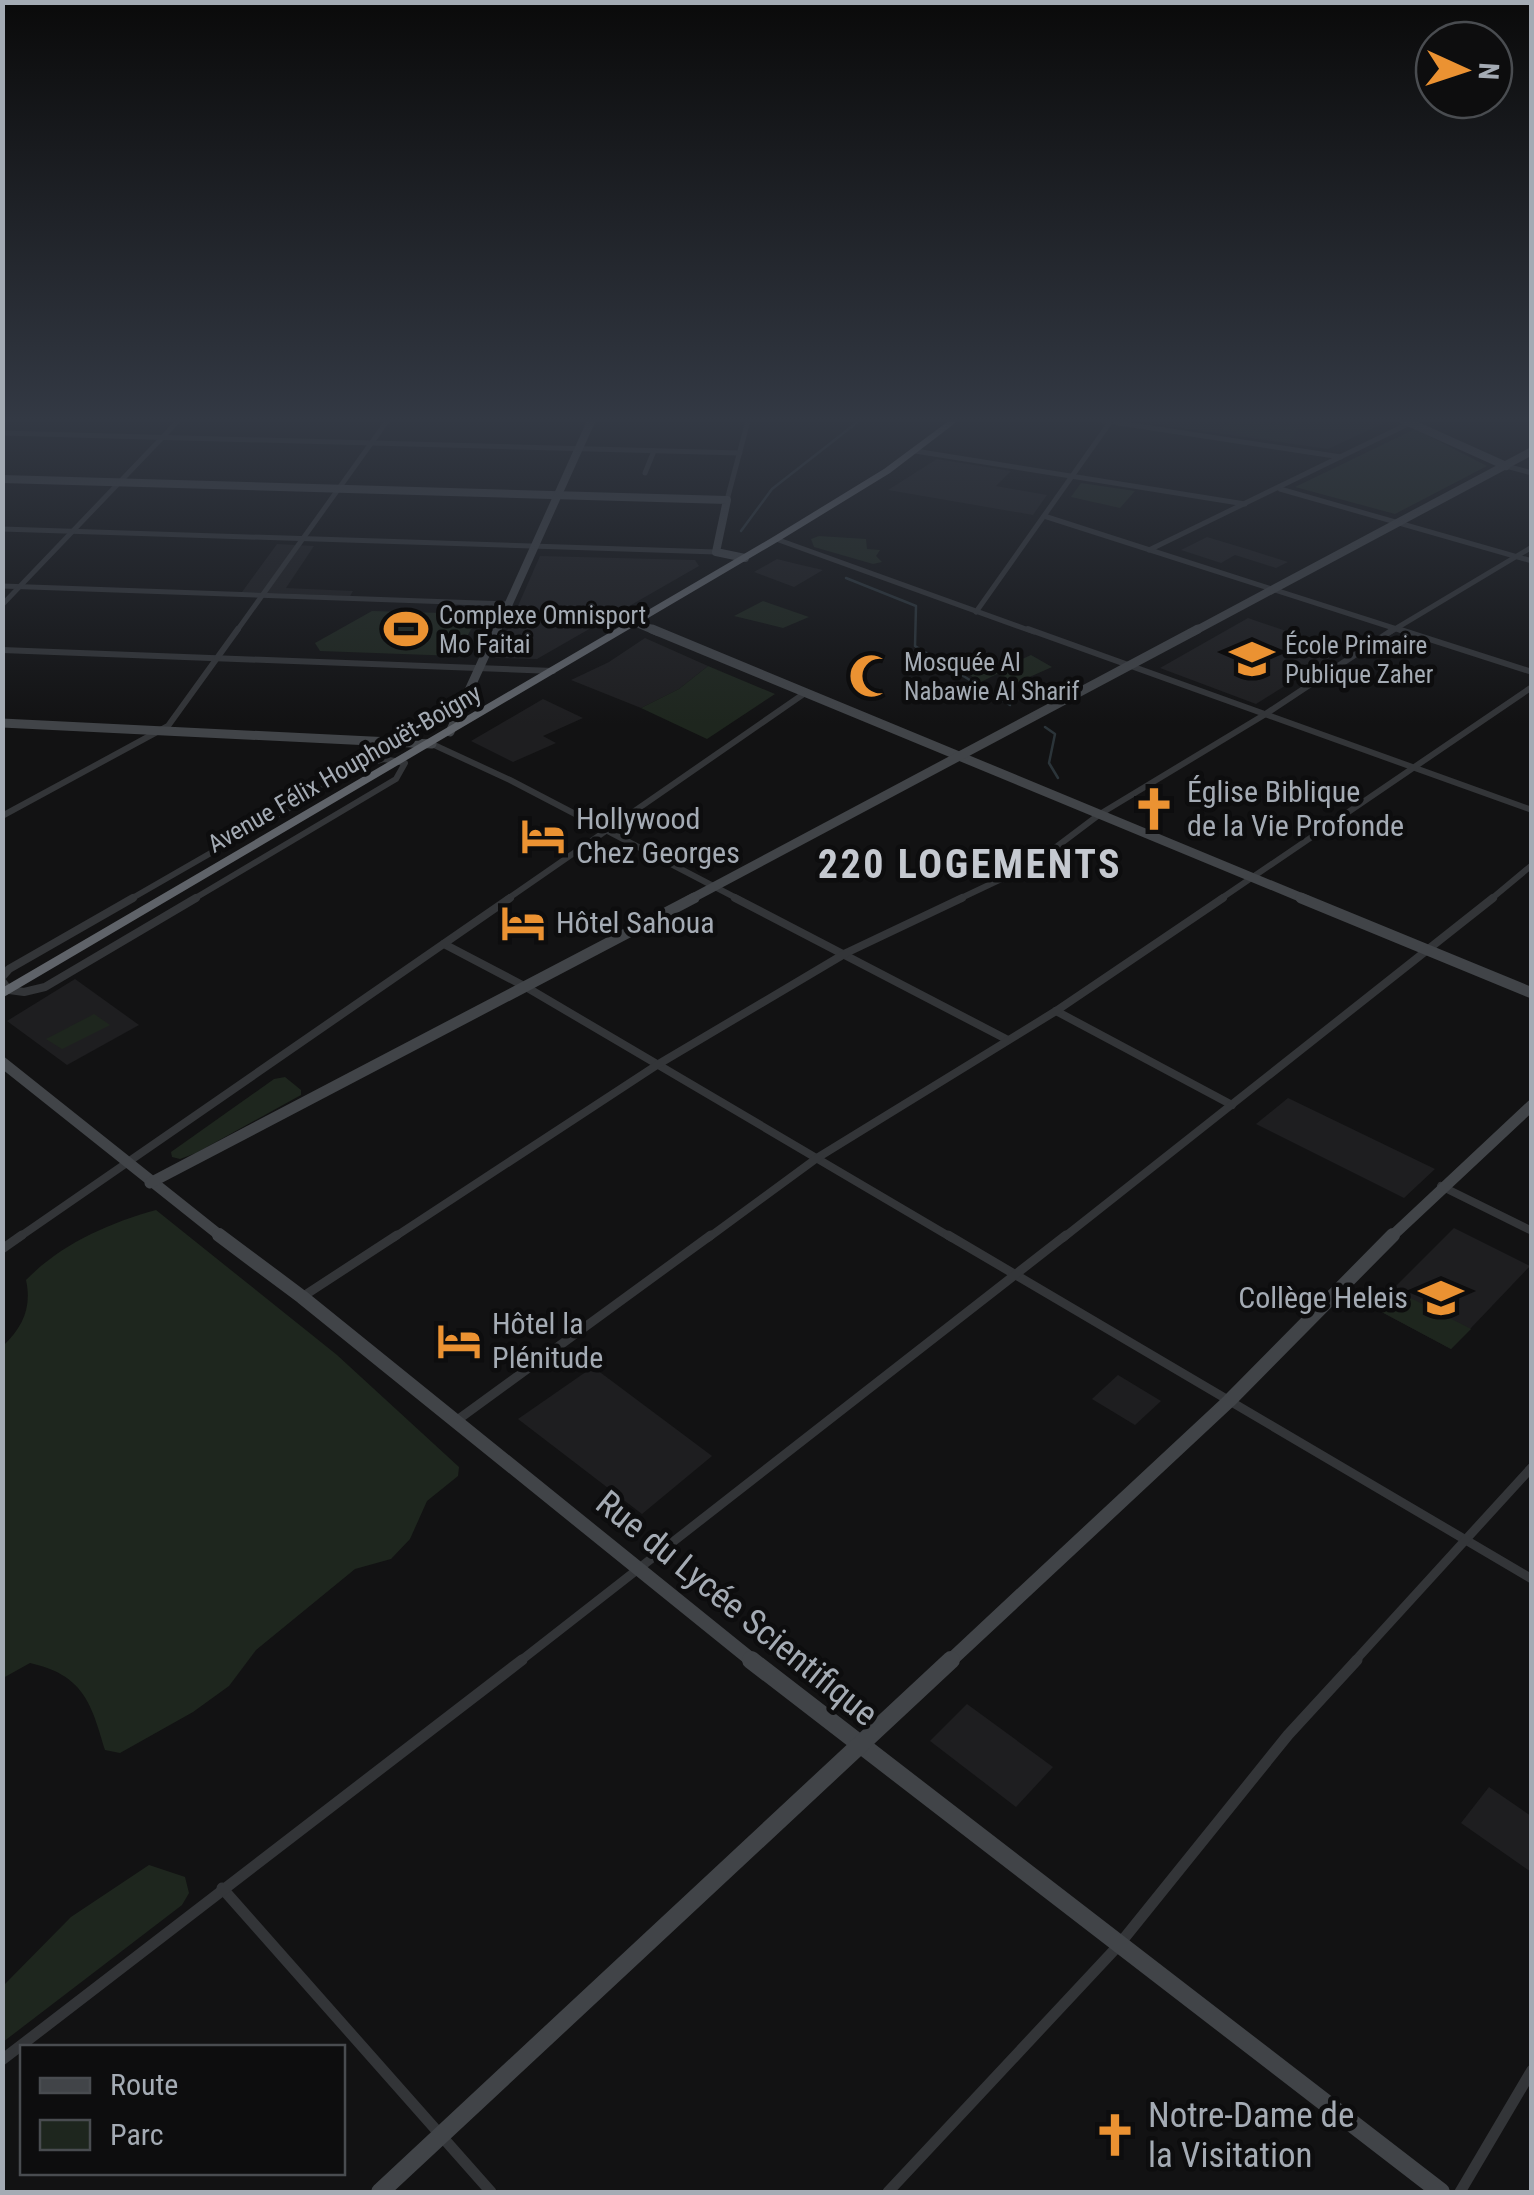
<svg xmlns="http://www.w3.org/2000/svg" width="1534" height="2195" viewBox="0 0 1534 2195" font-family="'Roboto Condensed',sans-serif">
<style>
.built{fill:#1e1e20}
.green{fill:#1e261e}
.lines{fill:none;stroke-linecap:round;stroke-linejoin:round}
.stream{stroke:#2b3439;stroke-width:2.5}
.street-far4{stroke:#333538;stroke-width:5}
.street-far3{stroke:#333538;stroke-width:6}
.street-far2{stroke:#333538;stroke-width:8}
.street-far1{stroke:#333538;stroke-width:9}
.street{stroke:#333538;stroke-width:11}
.secondary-far4{stroke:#414448;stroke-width:8}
.secondary-far3{stroke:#414448;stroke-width:9}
.secondary-far2{stroke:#414448;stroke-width:11}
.secondary-far1{stroke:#414448;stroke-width:14}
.secondary{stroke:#414448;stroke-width:18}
.highway{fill:#5f6369;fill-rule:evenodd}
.labels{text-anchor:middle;stroke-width:9;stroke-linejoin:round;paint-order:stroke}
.far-poi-label{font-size:25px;fill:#a4abb4;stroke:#0d0d0e;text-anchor:start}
.far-street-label{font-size:25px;fill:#a4abb4;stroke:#0d0d0e}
.poi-label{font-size:30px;fill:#a4abb4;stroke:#0d0d0e;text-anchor:start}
.near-street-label{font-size:35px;fill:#a4abb4;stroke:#0d0d0e}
.near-poi-label{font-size:35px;fill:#a4abb4;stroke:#0d0d0e;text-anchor:start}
.district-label{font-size:40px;font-weight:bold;letter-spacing:2.5px;fill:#c5c9d0;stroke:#0d0d0e}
</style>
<rect width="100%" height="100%" fill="#121213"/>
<!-- built -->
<g class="built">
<path d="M1127,417H1385L1391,420L1328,449L1125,420Z"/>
<path d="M937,459L1011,471L996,486L1047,495L1033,515L888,490Z"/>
<path d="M1207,537L1247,549L1288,562L1276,568L1235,555L1221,563L1181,550Z"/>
<path d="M277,544L314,546L286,588L353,591L350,596L242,592Z"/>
<path d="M540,556L695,560L699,566L537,659L495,658Z"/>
<path d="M777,559L797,564L823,570L794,587L754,572Z"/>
<path d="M1248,618L1342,650L1256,704L1160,668Z"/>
<path d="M645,638L708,666L679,689L641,708L571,680L609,662Z"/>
<path d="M543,699L583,718L543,736L556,743L513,762L471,741Z"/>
<path d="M75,979L139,1025L67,1065L7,1021Z"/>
<path d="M1288,1098L1435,1169L1404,1198L1256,1124Z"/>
<path d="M1454,1228L1530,1266L1451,1349L1374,1308Z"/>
<path d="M593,1367L712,1456L642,1514L518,1419Z"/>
<path d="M1118,1375L1161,1401L1135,1425L1092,1399Z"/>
<path d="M967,1704L1053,1767L1016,1807L930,1741Z"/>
<path d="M1489,1787L1531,1816V1872L1461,1823Z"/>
</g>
<!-- green -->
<g class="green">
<path d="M1237,419L1294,427L1298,430L1290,441L1283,442L1221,430L1229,420Z"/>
<path d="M1415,429L1487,466L1395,514L1295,487Z"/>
<path d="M1081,483L1135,491L1120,508L1071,497Z"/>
<path d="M819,536L866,539L867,549L880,550L876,556L882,562L873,564L814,547L811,539Z"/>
<path d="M763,601L809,617L783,628L734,616Z"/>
<path d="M372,611L479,614L457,656L320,651L315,643Z"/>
<path d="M1031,655L1052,667L1014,684L997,674L981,682L952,664C964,661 961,665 974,667C995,669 1011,665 1031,655Z"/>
<path d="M708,666L775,694L707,739L641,708L679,689Z"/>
<path d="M94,1014L110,1025L62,1049L46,1039Z"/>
<path d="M285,1077L301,1090V1095L196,1153L180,1159L172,1157L171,1152L274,1079Z"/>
<path d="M156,1210L337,1355L459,1467L458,1476L427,1501L410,1539L391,1559L355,1569L256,1650L229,1686L193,1712L120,1753L105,1750C91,1702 83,1675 30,1663L3,1678V1346C23,1327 32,1307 26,1280C61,1244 109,1223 156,1210Z"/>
<path d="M1405,1295L1471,1329L1451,1349L1380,1311Z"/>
<path d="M149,1865L185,1877L189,1893L182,1905L3,2042V1986L71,1917Z"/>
</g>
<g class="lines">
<!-- stream -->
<g class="stream">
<path d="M741,531L772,489L864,417"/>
<path d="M846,578L916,606L915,646L1010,705"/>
<path d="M1045,727L1055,734L1049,763L1058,778"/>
</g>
<!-- street-far4 -->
<g class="street-far4">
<path d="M1080,417L1341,457"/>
<path d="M2,433L740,453"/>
<path d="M915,451L1245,504"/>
<path d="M1506,466L1532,473"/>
<path d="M645,473L654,451"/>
<path d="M1280,489L1532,561"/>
<path d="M727,500L749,417"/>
<path d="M1044,516L1406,632"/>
<path d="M2,529L716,552"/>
<path d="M776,539L1034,632"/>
<path d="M1149,550L1410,423"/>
<path d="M2,586L508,604"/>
<path d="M2,605L182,417"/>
<path d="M976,612L1111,421"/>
<path d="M236,632L390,417"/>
<path d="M1390,632L1532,547"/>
</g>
<!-- street-far3 -->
<g class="street-far3">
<path d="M1028,629L1532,810"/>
<path d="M1398,629L1532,672"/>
<path d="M2,650L553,671"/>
<path d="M432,744L510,780L740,900"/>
<path d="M2,816L168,726L238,629"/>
<path d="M129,900L364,765L384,759L405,763L396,779L192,900"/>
<path d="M506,900L805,693"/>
<path d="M957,900L1035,863L1100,814L1264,715L1394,629"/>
<path d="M1219,900L1532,687"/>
<path d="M1490,900L1532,865"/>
</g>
<!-- street-far2 -->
<g class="street-far2">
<path d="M735,898L1008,1040"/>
<path d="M444,944L526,987L952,1238"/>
<path d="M2,977L9,969L133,898"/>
<path d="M2,981L9,990L24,992L45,987L196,898"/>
<path d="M1056,1011L1232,1105"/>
<path d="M1441,1186L1532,1231"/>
<path d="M18,1238L510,898"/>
<path d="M393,1238L657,1065L846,953L962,898"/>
<path d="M708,1238L817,1158L1056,1011L1223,898"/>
<path d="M1063,1238L1493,898"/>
</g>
<!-- street-far1 -->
<g class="street-far1">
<path d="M948,1235L1532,1579"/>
<path d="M2,1249L22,1235"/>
<path d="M302,1297L397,1235"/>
<path d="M456,1421L711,1235"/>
<path d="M519,1662L1066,1235"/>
<path d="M1354,1662L1532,1467"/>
</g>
<!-- street -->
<g class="street">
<path d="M222,1888L491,2192"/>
<path d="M2,2060L522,1660"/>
<path d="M888,2192L1118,1946L1288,1735L1357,1660"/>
<path d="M1460,2192L1532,2070"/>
</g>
<!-- secondary-far4 -->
<g class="secondary-far4">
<path d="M1397,417L1506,466"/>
<path d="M2,479L727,500L716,552L745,558"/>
<path d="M637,623L658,632"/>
<path d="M496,632L593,417"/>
<path d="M1193,632L1532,451"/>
</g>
<!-- secondary-far3 -->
<g class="secondary-far3">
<path d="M652,629L1307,900"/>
<path d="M2,723L432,744"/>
<path d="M450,732L497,629"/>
<path d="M689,900L1198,629"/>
</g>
<!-- secondary-far2 -->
<g class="secondary-far2">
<path d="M1301,898L1532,993"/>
<path d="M2,1062L223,1238"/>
<path d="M150,1183L694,898"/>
<path d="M1390,1238L1532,1105"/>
</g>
<!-- secondary-far1 -->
<g class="secondary-far1">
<path d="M219,1235L302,1297L754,1662"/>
<path d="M949,1662L1229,1401L1393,1235"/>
</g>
<!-- secondary -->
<g class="secondary">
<path d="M751,1660L1441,2192"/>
<path d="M380,2192L951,1660"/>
</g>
<!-- highway -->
<path class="highway" d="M954,417H963L890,473L779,541L2,998V988L773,537L884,469Z"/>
</g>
<!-- sky -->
<linearGradient id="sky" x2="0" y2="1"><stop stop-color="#0a0a0a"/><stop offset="0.58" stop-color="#333944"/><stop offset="1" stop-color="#333944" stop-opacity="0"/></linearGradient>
<rect width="1534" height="724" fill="url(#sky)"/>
<!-- icons -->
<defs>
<g id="stadium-bare" transform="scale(3.45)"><path d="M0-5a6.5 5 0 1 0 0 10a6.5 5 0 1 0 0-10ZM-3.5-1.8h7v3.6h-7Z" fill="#eb9232" stroke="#0d0d0e" stroke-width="2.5" paint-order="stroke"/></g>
<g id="school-bare" transform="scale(3.45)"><path d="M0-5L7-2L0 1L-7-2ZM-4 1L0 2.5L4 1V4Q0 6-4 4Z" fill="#eb9232" stroke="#0d0d0e" stroke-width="2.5" paint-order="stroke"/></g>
<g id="mosque-bare" transform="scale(3.45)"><path d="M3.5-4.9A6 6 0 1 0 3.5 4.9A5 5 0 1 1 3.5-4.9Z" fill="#eb9232" stroke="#0d0d0e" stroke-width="2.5" paint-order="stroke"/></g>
<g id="church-bare" transform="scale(3.45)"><path d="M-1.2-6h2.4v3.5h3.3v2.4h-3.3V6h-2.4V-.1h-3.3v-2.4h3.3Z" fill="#eb9232" stroke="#0d0d0e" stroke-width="2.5" paint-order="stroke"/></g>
<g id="hotel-bare" transform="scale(3.45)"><path d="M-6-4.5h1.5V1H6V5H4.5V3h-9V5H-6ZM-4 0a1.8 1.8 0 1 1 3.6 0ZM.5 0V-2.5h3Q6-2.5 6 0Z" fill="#eb9232" stroke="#0d0d0e" stroke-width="2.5" paint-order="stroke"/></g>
</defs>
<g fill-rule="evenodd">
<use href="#stadium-bare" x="406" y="629"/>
<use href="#school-bare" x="1252" y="659"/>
<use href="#mosque-bare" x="871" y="676"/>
<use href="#church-bare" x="1154" y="809"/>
<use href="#hotel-bare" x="543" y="836"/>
<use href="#hotel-bare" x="523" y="923"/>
<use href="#school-bare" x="1441" y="1298"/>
<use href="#hotel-bare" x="459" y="1341"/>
<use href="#church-bare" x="1115" y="2135"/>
</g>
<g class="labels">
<!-- far-poi labels -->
<g class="far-poi-label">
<text x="439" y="624">Complexe Omnisport<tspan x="439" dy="29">Mo Faitai</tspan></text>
<text x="1285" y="654">École Primaire<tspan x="1285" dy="29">Publique Zaher</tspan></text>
<text x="904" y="671">Mosquée Al<tspan x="904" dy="29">Nabawie Al Sharif</tspan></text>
</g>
<!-- far-street labels -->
<g class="far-street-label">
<text transform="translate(344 768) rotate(-30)" y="9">Avenue Félix Houphouët-Boigny</text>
</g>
<!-- poi labels -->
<g class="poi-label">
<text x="1187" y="802">Église Biblique<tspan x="1187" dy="34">de la Vie Profonde</tspan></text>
<text x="576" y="829">Hollywood<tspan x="576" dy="34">Chez Georges</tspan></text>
<text x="556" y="933">Hôtel Sahoua</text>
<text x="1408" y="1308" text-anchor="end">Collège Heleis</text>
<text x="492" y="1334">Hôtel la<tspan x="492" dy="34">Plénitude</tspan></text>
</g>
<!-- near-street labels -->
<g class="near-street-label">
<text transform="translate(737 1608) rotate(39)" y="12">Rue du Lycée Scientifique</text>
</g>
<!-- near-poi labels -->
<g class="near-poi-label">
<text x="1148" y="2127">Notre-Dame de<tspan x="1148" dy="40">la Visitation</tspan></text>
</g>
<!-- district labels -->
<g class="district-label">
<text x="970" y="878">220 LOGEMENTS</text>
</g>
</g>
<!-- border -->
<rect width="1534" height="2195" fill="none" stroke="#a4abb4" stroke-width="10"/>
<!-- legend -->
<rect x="20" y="2045" width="325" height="130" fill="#0d0d0e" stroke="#494c50" stroke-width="2.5"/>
<rect x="40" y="2078" width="50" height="15" fill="#414448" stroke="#494c50" stroke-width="2.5"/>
<text x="110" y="2095" font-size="30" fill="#a4abb4">Route</text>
<rect x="40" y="2120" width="50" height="30" fill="#1e261e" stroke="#494c50" stroke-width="2.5"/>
<text x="110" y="2145" font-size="30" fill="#a4abb4">Parc</text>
<!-- north arrow -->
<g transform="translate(1464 70) rotate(93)"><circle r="48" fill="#0d0d0e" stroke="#494c50" stroke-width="2.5"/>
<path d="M0-8L18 38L0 25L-18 38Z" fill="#eb9232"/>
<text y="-15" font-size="28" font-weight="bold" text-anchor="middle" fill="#a4abb4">N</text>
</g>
</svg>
